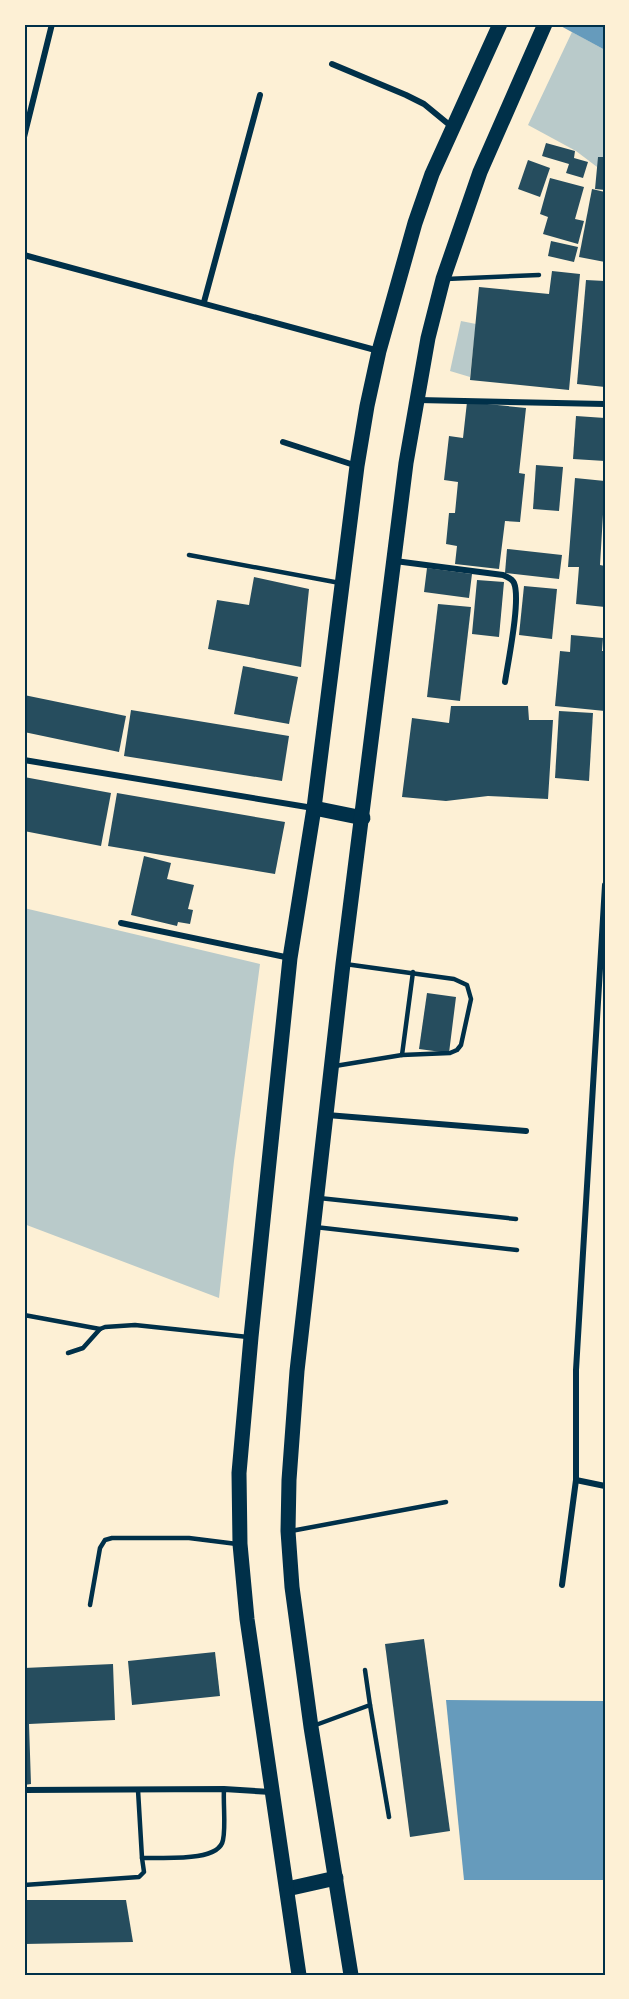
<svg xmlns="http://www.w3.org/2000/svg" width="629" height="1999" viewBox="0 0 629 1999" font-family="Roboto,sans-serif">
<style>
.green{fill:#b9caca}
.water{fill:#669bbc}
.building{fill:#264d5e}
.lines{fill:none;stroke-linecap:round;stroke-linejoin:round}
.service{stroke:#003049;stroke-width:4.5}
.minor{stroke:#003049;stroke-width:6}
.primary{stroke:#003049;stroke-width:15}
.neatline{fill:none;stroke:#003049;stroke-width:2}
</style>
<rect width="100%" height="100%" fill="#fdf0d5"/>
<!-- green -->
<g class="green">
<path d="M572,32L605,50V173L576,151L528,125Z"/>
<path d="M461,321L476,324L470,377L450,371Z"/>
<path d="M24,908L260,964L234,1161L219,1298L24,1224Z"/>
</g>
<!-- water -->
<g class="water">
<path d="M557,24H605V50Z"/>
<path d="M446,1700L605,1701V1880H464Z"/>
</g>
<!-- building -->
<g class="building">
<path d="M546,143L575,151L574,158L588,162L583,178L566,173L569,164L542,156Z"/>
<path d="M598,157H605V190L595,189Z"/>
<path d="M528,160L550,168L540,197L518,189Z"/>
<path d="M550,178L584,187L575,219L584,221L578,244L543,234L548,217L540,214Z"/>
<path d="M592,189L605,192V262L579,257Z"/>
<path d="M551,241L578,247L574,262L548,256Z"/>
<path d="M552,271L580,274L569,390L470,380L479,287L549,294Z"/>
<path d="M586,280L605,281V387L577,384Z"/>
<path d="M467,402L526,408L519,473L525,474L520,522L505,521L499,569L455,564L457,546L446,544L449,513H455L458,482L444,480L449,436L463,438Z"/>
<path d="M576,416L605,418V461L573,459Z"/>
<path d="M536,465L563,467L559,511L533,509Z"/>
<path d="M575,478L605,481L600,565L605,566V607L576,604L579,567H568Z"/>
<path d="M507,549L562,555L559,579L505,573Z"/>
<path d="M427,568L472,574L469,598L424,592Z"/>
<path d="M254,577L309,589L301,667L208,649L217,600L249,605Z"/>
<path d="M477,580L504,582L499,637L472,634Z"/>
<path d="M524,586L557,589L552,639L519,635Z"/>
<path d="M438,604L471,607L460,701L427,697Z"/>
<path d="M571,635L603,638L602,651H605V711L555,706L560,651L570,652Z"/>
<path d="M243,666L298,677L289,724L234,714Z"/>
<path d="M24,695L126,716L119,752L24,732Z"/>
<path d="M451,706H528L529,720H553L548,799L488,796L446,801L402,797L412,718L449,723Z"/>
<path d="M131,710L289,736L282,781L124,756Z"/>
<path d="M559,711L593,713L589,781L555,778Z"/>
<path d="M24,777L111,793L101,846L24,831Z"/>
<path d="M117,793L285,822L275,874L108,846Z"/>
<path d="M144,856L171,863L167,879L194,885L188,909L193,910L190,924L178,922L177,926L131,915Z"/>
<path d="M427,993L456,997L449,1053L419,1049Z"/>
<path d="M424,1639L450,1831L410,1837L385,1644Z"/>
<path d="M215,1652L220,1696L132,1705L128,1661Z"/>
<path d="M113,1664L115,1720L29,1724L31,1784L24,1785V1668Z"/>
<path d="M24,1900H126L133,1942L24,1944Z"/>
</g>
<g class="lines">
<!-- service -->
<g class="service">
<path d="M446,279L539,275"/>
<path d="M189,555L340,583"/>
<path d="M402,1055L413,972"/>
<path d="M335,1066L402,1055L450,1053L457,1050L461,1045L471,999L467,985L454,979L345,964"/>
<path d="M319,1198L516,1219"/>
<path d="M315,1227L517,1250"/>
<path d="M24,1315L100,1329"/>
<path d="M68,1353L83,1348L100,1329L105,1327L135,1325L248,1337"/>
<path d="M291,1531L446,1502"/>
<path d="M90,1605L100,1548L105,1540L112,1538H189L237,1544"/>
<path d="M370,1705L389,1817"/>
<path d="M313,1726L370,1705L365,1670"/>
<path d="M138,1790L142,1858C161,1857 219,1863 223,1840C226,1826 223,1804 224,1789"/>
<path d="M24,1885L139,1877L144,1872L142,1858"/>
</g>
<!-- minor -->
<g class="minor">
<path d="M332,64L406,95L424,104L452,127"/>
<path d="M24,137L52,24"/>
<path d="M24,255L379,351"/>
<path d="M204,302L260,95"/>
<path d="M418,400L605,404"/>
<path d="M283,442L357,466"/>
<path d="M395,561L503,575C507,577 512,578 514,583C521,599 508,662 505,682"/>
<path d="M24,760L313,808"/>
<path d="M121,923L290,958"/>
<path d="M327,1115L526,1131"/>
<path d="M576,1480L605,1486"/>
<path d="M562,1585L576,1480V1370L605,885"/>
<path d="M24,1790L224,1789L271,1792"/>
</g>
<!-- primary -->
<g class="primary">
<path d="M314,808L363,818"/>
<path d="M287,1889L336,1878"/>
<path d="M299,1975L247,1619L240,1544L239,1473L251,1337L290,958L314,808L357,466L367,406L379,351L415,223L432,174L500,24"/>
<path d="M351,1975L311,1727L292,1587L288,1531L289,1480L297,1371L343,964L406,463L428,338L443,279L480,172L545,24"/>
</g>
</g>
<!-- border -->
<rect width="629" height="1999" fill="none" stroke="#fdf0d5" stroke-width="51"/>
<rect x="26" y="26" width="578" height="1948" class="neatline"/>
</svg>
